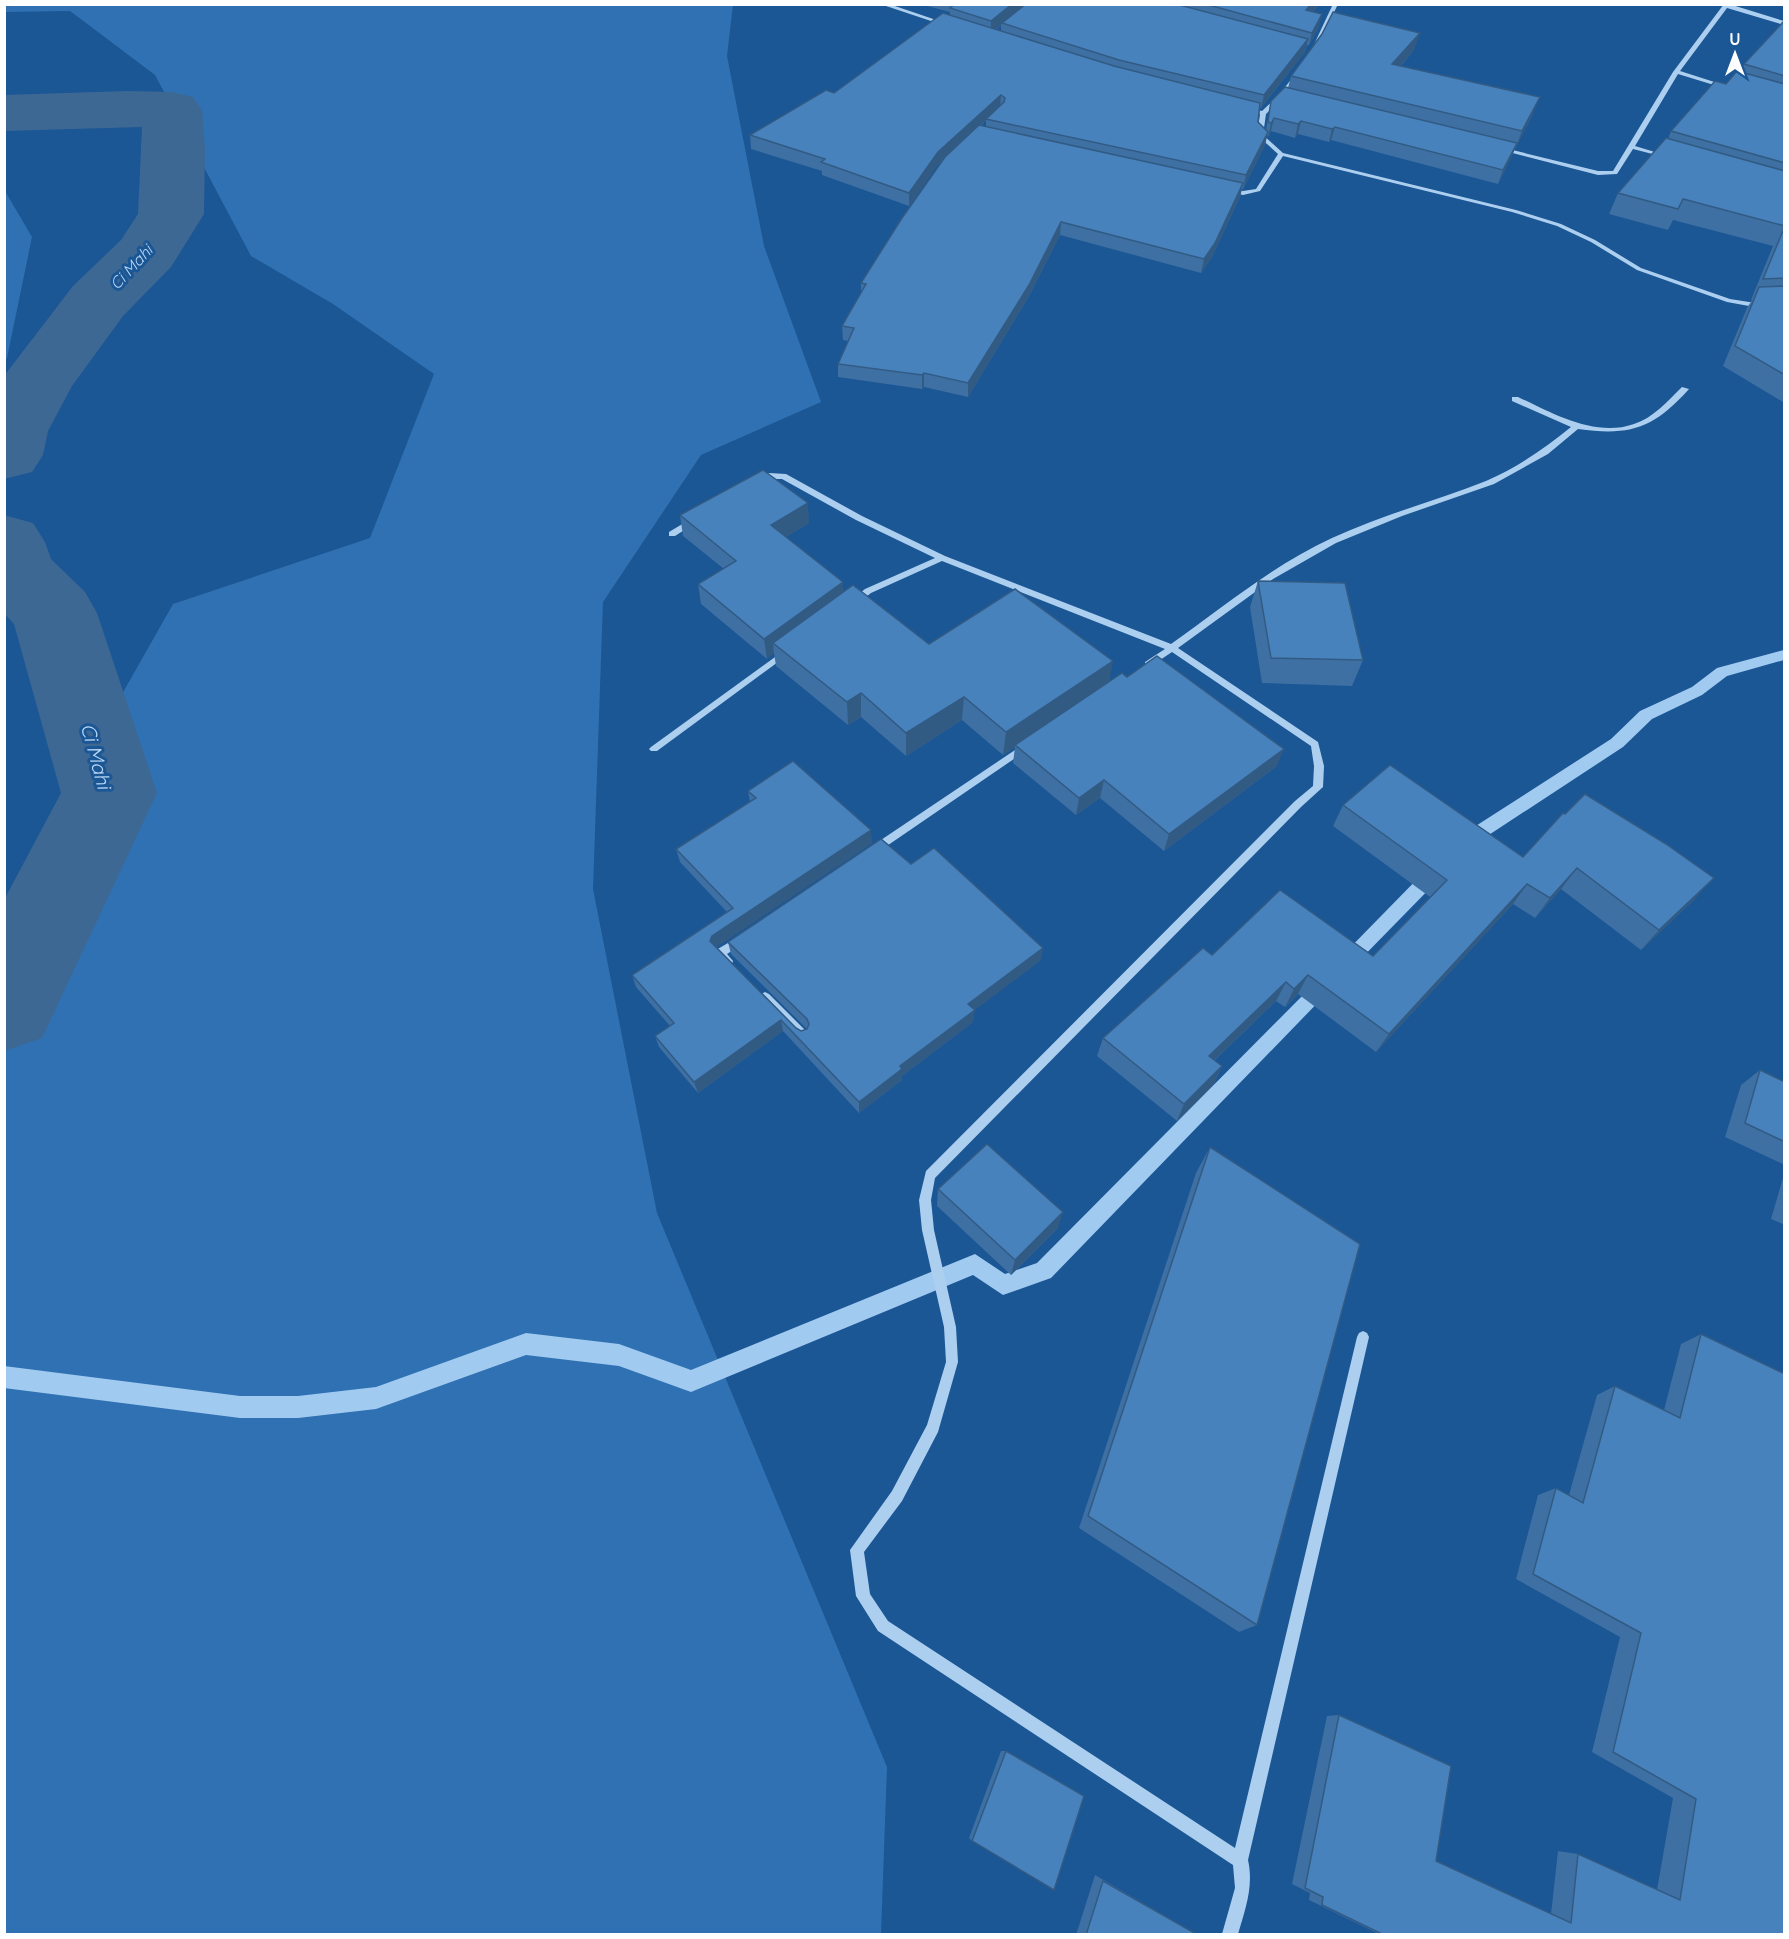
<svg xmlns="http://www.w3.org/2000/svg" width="1789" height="1939" viewBox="0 0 1789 1939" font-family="Quicksand,sans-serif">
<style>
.green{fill:#2f71b2}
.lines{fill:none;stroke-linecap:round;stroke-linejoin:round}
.stream{fill:#a1caf1;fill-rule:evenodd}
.river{fill:#3e6894;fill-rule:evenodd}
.minor{fill:#adcfef;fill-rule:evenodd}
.wall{fill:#3e70a3;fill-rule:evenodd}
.shaded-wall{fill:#325b84}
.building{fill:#4882bd;stroke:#325b84;stroke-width:1.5}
.labels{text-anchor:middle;stroke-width:6;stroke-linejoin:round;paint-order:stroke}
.far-water-label{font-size:16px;font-style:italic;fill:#bad8f6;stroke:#1b5695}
.water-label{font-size:20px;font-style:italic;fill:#bad8f6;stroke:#1b5695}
</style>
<rect width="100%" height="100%" fill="#1b5695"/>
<!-- green -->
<g class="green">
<path d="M5,4L733,5L727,56L764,246L821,402L701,455L603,602L593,889L657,1213L887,1767L881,1934H5V901L173,604L370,538L434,374L333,304L251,256L155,75L70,11L5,12Z"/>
<path d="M5,191L32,237L7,358L5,361Z"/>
</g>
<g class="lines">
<!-- stream -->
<g class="stream">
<path d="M1784,650V660L1727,676L1702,695L1652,719L1623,747L1469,848L1463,850L1457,848L1455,843L1457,838L1611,739L1640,711L1692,687L1717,668Z"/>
<path d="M1436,864L1442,866L1445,871L1442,876L1350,970L1344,973L1338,970L1335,965L1338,960L1430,866Z"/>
<path d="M1324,977L1330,980L1333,985L1330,990L1051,1278L1003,1295L973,1275L691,1392L619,1366L526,1355L376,1409L298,1418H240L4,1388V1366L240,1396H298L376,1387L526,1333L619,1344L691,1370L975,1254L1005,1274L1037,1263L1318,980Z"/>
</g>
<!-- river -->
<g class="river">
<path d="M127,91L172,92L193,97L202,110L205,148L204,214L171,267L123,316L72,386L48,431L43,455L32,472L4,479V376L73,286L121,240L138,214L142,127L4,131V95Z"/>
<path d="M4,515L33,523L45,542L51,559L85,592L97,613L157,793L42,1038L4,1051V900L61,793L14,624L4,613Z"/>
</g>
<!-- minor -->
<g class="minor">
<path d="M880,4H889L948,24L943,25Z"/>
<path d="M1333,4H1338L1316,50L1311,51Z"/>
<path d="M1724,4H1729L1784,21V25L1727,8L1680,71L1730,87L1727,89L1678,74L1635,146L1668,156V158L1633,149L1617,174L1598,175L1497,149L1500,147L1598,171H1613L1673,72Z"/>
<path d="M1296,73L1299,75L1283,97L1266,114L1263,135L1283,153L1516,210L1561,224L1595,240L1641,268L1730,299L1749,302L1784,300V304L1749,306L1727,302L1637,270L1591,242L1557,226L1512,212L1283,156L1260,191L1243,195L1227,191V189L1229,188L1243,191L1256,189L1278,154L1257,135L1260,114L1243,109L1246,107L1262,111L1279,95Z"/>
<path d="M1682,387L1689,389C1653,429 1630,436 1578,429L1548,454L1494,484L1402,516L1336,543L1273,579L1178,648L1318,742L1324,766L1323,787L1301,807L935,1178L931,1200L934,1230L956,1327L958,1362L938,1432L902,1501L864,1552L870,1594L888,1621L1235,1848L1357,1337L1359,1333L1363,1331L1367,1333L1369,1337L1248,1860C1254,1886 1245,1910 1238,1934H1222L1235,1888L1233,1865L878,1631L856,1596L850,1550L892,1491L927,1425L946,1362L944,1327L922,1230L919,1200L926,1171L1295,801L1313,786L1314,766L1311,746L1172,652L1151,666H1145V662L1165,649L942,561L871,593L857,604H851V600L865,589L935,558L856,520L782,479H770L759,484L755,481L769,473L786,474L862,516L945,556L1171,644C1222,608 1275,564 1332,538C1382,515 1435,501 1486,481C1517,468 1545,448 1571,427L1512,401V397H1518C1552,413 1595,438 1634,424C1653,418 1668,401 1682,387Z"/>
<path d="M694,517L698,520L697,522L675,536H669V532Z"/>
<path d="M786,649L790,652L789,654L657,751H651L649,749L651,747Z"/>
<path d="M1024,744L1029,748L1027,750L878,852H872L870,849L872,846Z"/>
<path d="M740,936L744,937L745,940L744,943L727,954L733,961L732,964H724L715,953L716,950Z"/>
<path d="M765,992L769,994L807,1032L808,1035L807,1038L803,1040L799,1038L761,1000L760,997L761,994Z"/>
</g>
</g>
<!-- wall -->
<g class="wall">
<path d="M920,4H1320L1313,12L1319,27L1309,45H1307L1305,52L1261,108H1260L1258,122L1266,130L1271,101L1288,88L1291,76L1414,50L1401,66L1533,114L1515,149L1498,184L1331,140L1329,142L1298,134L1295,138L1271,131L1268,137L1267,135L1265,145L1243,189H1242L1240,197L1212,257L1201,273L1060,235L1028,298L968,397L924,387L922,389L838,377V364L848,341L843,340L842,326L861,293V283L943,160L937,165L909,206L822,175V171L751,149L750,135L834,93L950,15V12ZM1001,25V31L996,30ZM986,120V127L981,126Z"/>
<path d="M1785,20V400L1783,402L1723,366L1747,308L1752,300H1751L1773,246L1673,220L1668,230L1609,214L1618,193L1668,139L1671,131L1740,72L1744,64Z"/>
<path d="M680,515L809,523L786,537L844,591L929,644L1109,682L1127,677L1277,766L1164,851L1100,798L1076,815L1013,763L1015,747L1003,755L962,720L906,756L861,717L848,725L776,666L774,653L767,659L701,604L698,584L724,569L683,536Z"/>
<path d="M1258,581L1363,660L1352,686L1262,683L1250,607Z"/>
<path d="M748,791L872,843L716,947L796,1028L801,1031L807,1029L731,954L728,942L911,864L1041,960L974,1010L973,1022L902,1076V1080L859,1113L783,1031L698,1093L659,1047L655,1036L670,1026L636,987L632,975L727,912L680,862L676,849L750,802Z"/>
<path d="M1343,805L1523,857L1563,813L1695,899L1641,950L1561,889L1535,918L1513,904L1376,1052L1298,994L1285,1007L1276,1001L1215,1060L1222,1066L1214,1084L1177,1121L1097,1056L1103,1038L1212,955L1373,956L1430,897L1333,826Z"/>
<path d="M1760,1070L1785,1082V1165L1725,1137L1741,1085Z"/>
<path d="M1210,1147L1257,1625L1239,1632L1079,1528L1196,1173Z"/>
<path d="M1785,1171V1225L1771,1219Z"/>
<path d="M938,1189L1058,1228L1011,1275L937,1206Z"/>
<path d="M1701,1334L1785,1935H1381L1309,1900L1310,1893L1292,1884L1327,1716L1339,1715L1436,1861L1551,1914L1558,1851L1578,1854L1657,1890L1673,1798L1592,1752L1620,1637L1516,1579L1538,1495L1556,1488L1569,1495L1597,1395L1615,1386L1664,1410L1681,1344Z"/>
<path d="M1001,1751H1006L972,1841L969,1838Z"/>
<path d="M1095,1875L1198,1935H1076Z"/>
</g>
<!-- shaded-wall -->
<g class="shaded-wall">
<path d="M1012,4H1027L1002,23L1001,25L991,33V21Z"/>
<path d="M1311,4H1320L1303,23L1306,10Z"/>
<path d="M1322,14L1319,27L1309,45L1312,33Z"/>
<path d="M1420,33L1414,50L1387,82L1392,64Z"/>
<path d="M1308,39L1305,52L1261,108L1264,95Z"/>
<path d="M1001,95L1000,108L986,119V120L937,165L909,206V193L938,152Z"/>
<path d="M1540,97L1533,114L1515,149L1522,131Z"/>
<path d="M1274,118L1271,131L1268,137L1271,124Z"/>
<path d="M1301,121L1298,134L1295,138L1298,124Z"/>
<path d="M1335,127L1331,140L1329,142L1332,129Z"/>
<path d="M1268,132L1265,145L1243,189L1246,175Z"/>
<path d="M1517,143L1512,156L1498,184L1503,170Z"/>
<path d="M1243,183L1240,197L1212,257L1201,273L1204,259Z"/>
<path d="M1061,222L1060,235L1028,298L968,397V383Z"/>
<path d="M924,373V387L922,389V375Z"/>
<path d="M808,503L809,523L773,545L771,525Z"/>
<path d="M843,582L844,601L773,643L774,653L767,659L764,639Z"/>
<path d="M1113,661L1109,684L1015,745V747L1003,755L1006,732Z"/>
<path d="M861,693V717L848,725L847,702Z"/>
<path d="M964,697L962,720L906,756V733Z"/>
<path d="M1284,749L1277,766L1164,851L1169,834Z"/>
<path d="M1104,780L1100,798L1076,815L1079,798Z"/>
<path d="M871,830L872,843L715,948L710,941L712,936Z"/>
<path d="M1577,868L1561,889L1535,918L1550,898Z"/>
<path d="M1714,878L1695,899L1641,950L1659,930Z"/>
<path d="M1527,884L1513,904L1376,1052L1389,1034Z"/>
<path d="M1043,948L1041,960L967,1016L968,1004Z"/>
<path d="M1308,975L1298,994L1285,1007L1294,989Z"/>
<path d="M1286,982L1276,1001L1201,1073L1209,1056Z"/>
<path d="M975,1010L973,1022L902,1076V1080L859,1113V1102L900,1066Z"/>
<path d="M781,1020L783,1031L698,1093L694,1082Z"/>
<path d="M1222,1066L1214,1084L1177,1121L1184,1104Z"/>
<path d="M1063,1212L1058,1228L1011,1275L1015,1260Z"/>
</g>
<!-- building -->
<g class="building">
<path d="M955,4H1012L991,21L950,8Z"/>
<path d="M1026,4H1176L1308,39L1264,95L1119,60L1002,23Z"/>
<path d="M1205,4H1311L1306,10L1322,14L1312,33Z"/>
<path d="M1333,12L1420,33L1392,64L1540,97L1522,131L1291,76L1322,34Z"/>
<path d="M943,13L1114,66L1260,103L1258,122L1268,132L1246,175L986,119L1004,102L1005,98L1001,95L938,152L909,193L821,162L825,159L750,135L826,90L834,93Z"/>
<path d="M1785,20V76L1744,64Z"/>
<path d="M1737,71L1785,84V163L1671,131L1715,81L1726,84Z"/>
<path d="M1285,87L1517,143L1503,170L1335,127L1332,129L1301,121L1298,124L1274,118L1271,124L1268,121L1271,101Z"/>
<path d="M979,125L1243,183L1215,243L1204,259L1061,222L1029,285L968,383L924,373L922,375L838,364L854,328L842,326L866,284L861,283L902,218L945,157Z"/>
<path d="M1666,138L1785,171V226L1683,199L1678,209L1618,193Z"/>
<path d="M1785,226V278L1763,279Z"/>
<path d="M1785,286V375L1735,346L1759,287Z"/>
<path d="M763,470L808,503L771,525L843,582L764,639L698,584L736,561L680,515Z"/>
<path d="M1258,581L1345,583L1363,660L1271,658Z"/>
<path d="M853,585L929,644L1015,589L1113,661L1006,732L964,697L906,733L861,693L847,702L773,643Z"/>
<path d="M1157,656L1284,749L1169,834L1104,780L1079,798L1015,745L1122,673L1127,677Z"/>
<path d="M793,761L871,830L712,936L710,941L796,1028L801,1031L807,1029L809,1024L807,1019L728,942L881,839L911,864L934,848L1043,948L968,1004L975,1010L900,1066L902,1069L859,1102L781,1020L694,1082L655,1036L674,1023L632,975L733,908L676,849L756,798L748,791Z"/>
<path d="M1390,765L1523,857L1563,813L1565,814L1585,794L1666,844L1714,878L1659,930L1577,868L1550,898L1527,884L1389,1034L1308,975L1294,989L1286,982L1209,1056L1222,1066L1184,1104L1103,1038L1203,948L1212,955L1280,890L1373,956L1447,880L1343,805Z"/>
<path d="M1760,1070L1785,1082V1142L1745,1123Z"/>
<path d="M987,1144L1063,1212L1015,1260L938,1189Z"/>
<path d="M1210,1147L1360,1244L1257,1625L1088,1516Z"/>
<path d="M1701,1334L1785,1374V1935H1384L1322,1905L1323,1897L1305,1888L1339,1715L1451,1766L1436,1861L1571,1923L1578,1854L1680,1900L1696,1799L1613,1752L1641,1633L1533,1574L1556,1488L1583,1503L1615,1386L1680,1418Z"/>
<path d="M1006,1751L1084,1796L1054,1890L972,1841Z"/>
<path d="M1103,1881L1198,1935H1086Z"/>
</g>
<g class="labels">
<!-- far-water labels -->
<g class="far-water-label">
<text transform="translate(131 267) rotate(-47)" y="6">Ci Mahi</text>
</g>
<!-- water labels -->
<g class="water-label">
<text transform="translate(96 756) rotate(75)" y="7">Ci Mahi</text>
</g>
</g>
<!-- border -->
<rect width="1789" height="1939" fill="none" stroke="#ffffff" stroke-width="12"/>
<!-- north arrow -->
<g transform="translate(1735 54)" stroke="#1b5695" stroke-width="4.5" paint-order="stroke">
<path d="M0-4.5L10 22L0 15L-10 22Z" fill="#ffffff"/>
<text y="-9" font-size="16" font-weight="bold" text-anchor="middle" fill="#ffffff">U</text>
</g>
</svg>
